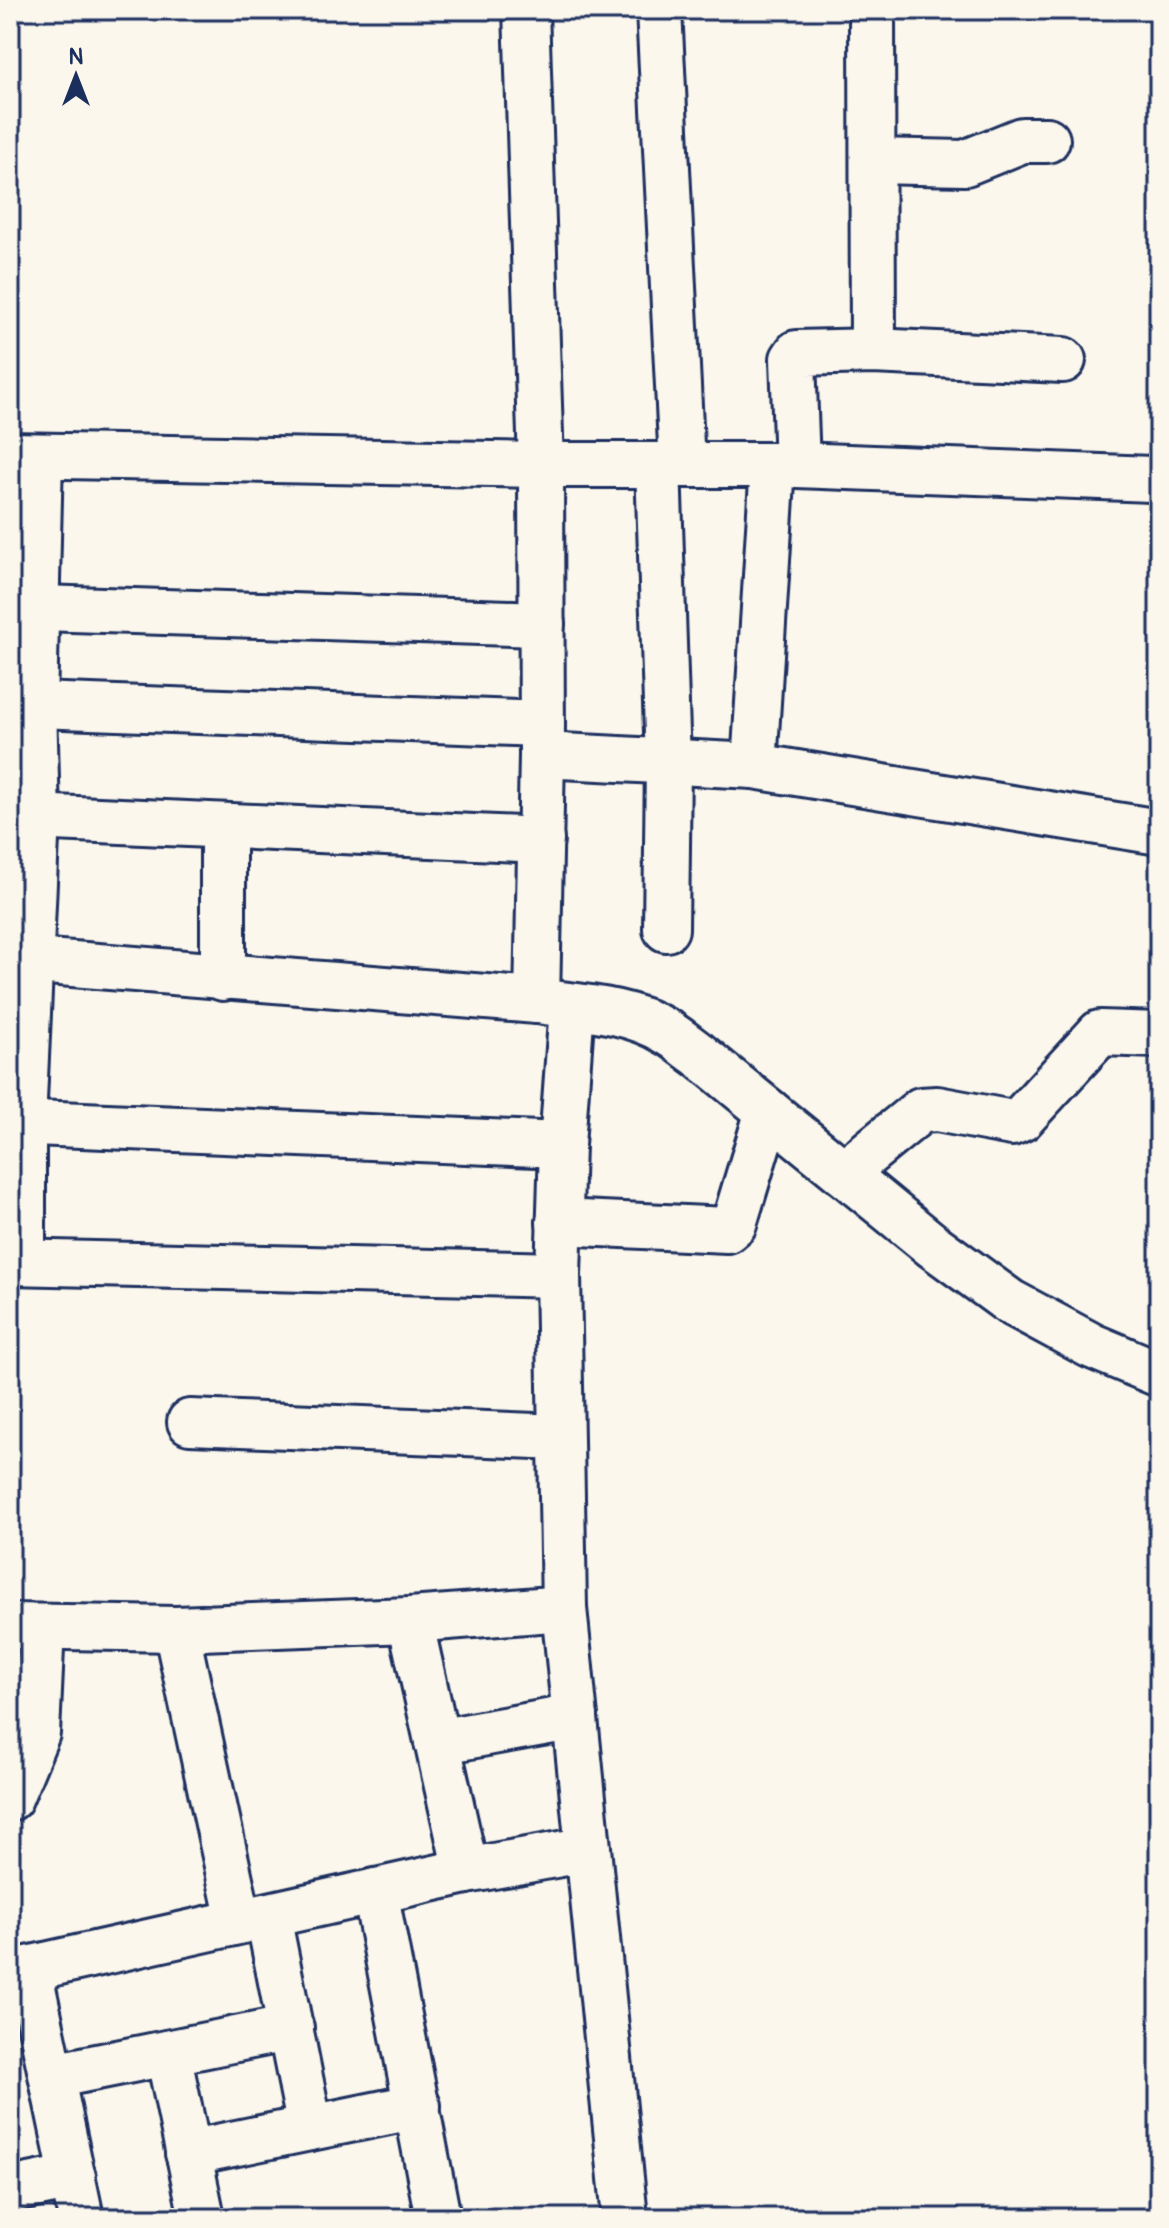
<svg xmlns="http://www.w3.org/2000/svg" width="1169" height="2228" viewBox="0 0 1169 2228" font-family="Pangolin,sans-serif">
<style>
.lines{fill:none;stroke-linecap:round;stroke-linejoin:round}
.street-casing{stroke:#1b2f5e;stroke-width:50}
.street{stroke:#fbf7ec;stroke-width:44}
</style>
<rect width="100%" height="100%" fill="#fbf7ec"/>
<filter id="ink" filterUnits="userSpaceOnUse"><feTurbulence type="fractalNoise" baseFrequency=".0125" numOctaves="2"/><feDisplacementMap in="SourceGraphic" scale="16" xChannelSelector="R" yChannelSelector="G"/><feConvolveMatrix kernelMatrix="1 2 1 2 8 2 1 2 1" color-interpolation-filters="sRGB"/></filter>
<g filter="url(#ink)">
<g class="lines">
<!-- street casing -->
<g class="street-casing">
<g id="street">
<path d="M526,10L541,465L542,755L537,1001"/>
<path d="M659,10L682,465"/>
<path d="M872,10L873,351"/>
<path d="M873,161L965,163L1022,140H1047"/>
<path d="M10,455L541,465H797L1151,479L1159,476"/>
<path d="M658,465L668,763L666,929"/>
<path d="M797,465L793,359L797,353L873,351L1063,360"/>
<path d="M10,607L542,624"/>
<path d="M10,704L542,724"/>
<path d="M542,755L754,766L1159,832"/>
<path d="M754,766L773,465"/>
<path d="M10,816L541,840"/>
<path d="M223,826V978"/>
<path d="M10,959L537,1001C581,1007 629,1009 667,1032C678,1038 688,1047 698,1054L932,1245L1010,1302L1092,1346L1159,1374"/>
<path d="M572,1006L562,1145L558,1275L564,1608L625,2218"/>
<path d="M10,1122L562,1145"/>
<path d="M844,1173L921,1110L937,1109L1012,1123L1021,1119L1100,1033L1159,1035"/>
<path d="M559,1222L727,1230L734,1224L768,1111"/>
<path d="M10,1262L558,1275"/>
<path d="M23,1262V1122L37,817L34,705L40,457"/>
<path d="M190,1422L560,1437"/>
<path d="M410,1620L466,1871"/>
<path d="M10,1626L176,1629L410,1620L564,1608"/>
<path d="M176,1629L239,1921"/>
<path d="M437,1742L575,1717"/>
<path d="M10,1798L37,1733L42,1627"/>
<path d="M375,1891L438,2218"/>
<path d="M268,1916L310,2128"/>
<path d="M29,1969L81,2218"/>
<path d="M10,1973L466,1871L588,1849"/>
<path d="M168,2053L202,2218"/>
<path d="M52,2076L291,2028"/>
<path d="M188,2153L418,2106"/>
<path d="M10,2190L73,2177"/>
</g>
</g>
<!-- street -->
<use href="#street" class="street"/>
</g>
</g>
<!-- margin -->
<rect width="1169" height="2228" fill="none" stroke="#fbf7ec" stroke-width="40"/>
<rect x="20" y="20" width="1129" height="2188" fill="none" stroke="#1b2f5e" stroke-width="3" filter="url(#ink)"/>
<!-- north arrow -->
<g transform="translate(76 76)" stroke="#fbf7ec" stroke-width="6" paint-order="stroke">
<path d="M0-6L14 30L0 20L-14 30Z" fill="#1b2f5e"/>
<text y="-12" font-size="22" font-weight="bold" text-anchor="middle" fill="#1b2f5e">N</text>
</g>
</svg>
